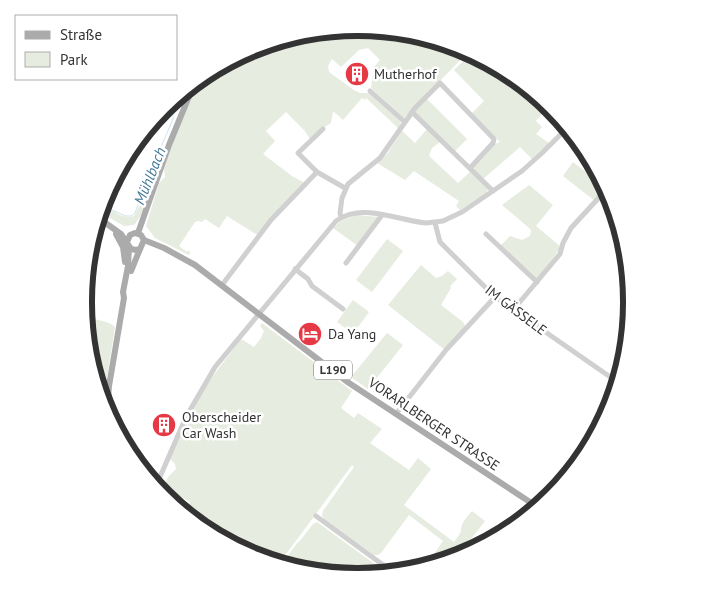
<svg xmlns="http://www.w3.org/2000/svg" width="715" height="604" viewBox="0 0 715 604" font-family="'PT Sans',sans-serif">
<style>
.green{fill:#e6ecdf}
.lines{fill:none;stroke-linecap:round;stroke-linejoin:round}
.stream{stroke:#cfe2ee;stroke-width:1}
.minor{stroke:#d0d0d0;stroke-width:5}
.major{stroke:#ababab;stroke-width:6}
.labels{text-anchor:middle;stroke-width:5;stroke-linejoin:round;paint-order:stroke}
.shield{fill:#fff;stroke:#707070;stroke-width:1}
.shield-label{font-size:12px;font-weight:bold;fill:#333}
.poi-label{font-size:14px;fill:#333;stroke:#fff;text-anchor:start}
.street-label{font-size:14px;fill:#333;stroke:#fff}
.water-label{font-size:15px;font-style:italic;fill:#3f7597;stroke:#fff}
.rim{fill:none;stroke:#333;stroke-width:6}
</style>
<rect width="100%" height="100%" fill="#fff"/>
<!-- green -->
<g class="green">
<path d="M358,28L463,49L468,52L404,118L371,88L374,67L380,60L368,48L359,50L341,67L332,59L328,66L329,72L354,90L360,93H369L401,121L399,129L366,98L365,100L362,98L343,120L333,111L331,123L318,131L310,139L304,130L286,112L266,131L275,141L263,154L292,176L305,183L257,235L227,216L219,228L205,219L202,222L198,221L195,222L179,246L187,252L189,250L190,253L189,255L155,238L146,226L159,183L165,177L164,168L176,134L196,86L253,48Z"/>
<path d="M471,54L549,106L536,121L542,127L536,134L549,143L532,159L520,147L483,179L473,169L474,166L495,144L500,142L472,113L484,101L454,70Z"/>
<path d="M426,98L467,139L455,151L415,113L417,108Z"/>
<path d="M427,129L440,142L432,148L429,156L458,183L471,171L488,188L487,192L460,210L456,206L459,201L414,171L405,180L377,163L387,154L402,131L415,143Z"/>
<path d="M573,162L603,185L606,189L595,201L563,176Z"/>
<path d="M151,184C150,196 143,215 134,225L124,226L101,213L103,204C112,210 122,220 134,216Z"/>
<path d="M529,185L553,205L536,226L561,247L537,280L500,246L510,236L522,240L530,236L531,230L528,227L502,205Z"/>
<path d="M356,215L379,217L358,246L333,228L341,221Z"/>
<path d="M387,239L403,251L372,292L356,280Z"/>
<path d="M421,265L436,278L442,276L448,271L457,279L450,286L451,288L441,305L463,322L465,326L445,350L388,305Z"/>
<path d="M353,300L369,312L353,334L337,322Z"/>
<path d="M86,316C95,321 108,320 115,327L103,403Z"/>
<path d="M262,323L352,391L341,408L354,418L358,413L382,429L370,443L409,470L418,458L431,469L404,505L454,542L461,532C460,524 467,517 472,511L485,521L464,548L468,552L462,556L428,563L443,541L409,515L381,553L378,555H374L324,519L322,515L323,511L354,467L352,465L281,561L252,555L185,511L190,502L164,487L168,477L176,469L175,464L170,459L187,419L207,384L240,340H243L254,347L261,338L264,331L260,326Z"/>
<path d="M387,333L403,345L368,389L351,377Z"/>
<path d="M317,522L380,568L376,573L357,576L283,562L298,542H299L313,524Z"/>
</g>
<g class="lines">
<!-- stream -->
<path class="stream" d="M103,203L114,211L126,216H131L135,213L139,202L149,184L155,161L173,119V115L163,109"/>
<!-- minor -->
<g class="minor">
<path d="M370,91L405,122"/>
<path d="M412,112L493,191"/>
<path d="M323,129L298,153L317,172L345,188"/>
<path d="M341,217L340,213L342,198L348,184L380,158L415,108L440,83L494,139L493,143L470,168"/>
<path d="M435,223L440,242L495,297L616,381"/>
<path d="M486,234L537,282"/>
<path d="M346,263L382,215"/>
<path d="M295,269L308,279L312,286L343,309"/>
<path d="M222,285L271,220L317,172"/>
<path d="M514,309L560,254L563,243L571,228L606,190"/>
<path d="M396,414L446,350L495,297"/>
<path d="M156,486L186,417L215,367L336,221C362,202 396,220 426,223L443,221L462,212L522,171L542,153L566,129"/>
<path d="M316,516L390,570"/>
</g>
<!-- major -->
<g class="major">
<path d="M100,219L121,234L131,249L136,250L140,249L144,240L141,235L135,233L130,235L127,242"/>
<path d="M138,233L169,145L192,89"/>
<path d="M116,234L123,247L125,262"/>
<path d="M144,240L164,248L195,265L349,383L536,506"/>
<path d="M131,271L140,249"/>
<path d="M107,411L109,386L124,298L123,292L128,266L129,247"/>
</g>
</g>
<!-- icons -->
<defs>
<g id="building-disc" transform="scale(1.25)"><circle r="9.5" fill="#e63946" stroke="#fff"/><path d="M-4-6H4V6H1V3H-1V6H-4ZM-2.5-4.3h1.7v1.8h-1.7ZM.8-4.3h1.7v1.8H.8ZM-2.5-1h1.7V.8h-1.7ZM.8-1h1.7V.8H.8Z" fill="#fff"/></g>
<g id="hotel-disc" transform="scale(1.25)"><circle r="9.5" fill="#e63946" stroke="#fff"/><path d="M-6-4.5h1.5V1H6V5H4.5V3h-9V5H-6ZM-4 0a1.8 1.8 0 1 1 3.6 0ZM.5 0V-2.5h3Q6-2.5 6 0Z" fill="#fff"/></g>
</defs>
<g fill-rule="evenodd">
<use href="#building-disc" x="357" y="74"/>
<use href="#hotel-disc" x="310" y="334"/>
<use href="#building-disc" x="164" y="425"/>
</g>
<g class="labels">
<!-- shield labels -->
<rect class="shield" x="314" y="360.5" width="38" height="19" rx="4"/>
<g class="shield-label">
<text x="333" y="374">L190</text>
</g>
<!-- poi labels -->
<g class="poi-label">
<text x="374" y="79">Mutherhof</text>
<text x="328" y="339">Da Yang</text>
<text x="182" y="422">Oberscheider<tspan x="182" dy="16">Car Wash</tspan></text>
</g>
<!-- street labels -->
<g class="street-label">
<text transform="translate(516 310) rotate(37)" y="5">IM GÄSSELE</text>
<text transform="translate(434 424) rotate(34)" y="5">VORARLBERGER STRASSE</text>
</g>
<!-- water labels -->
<g class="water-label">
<text transform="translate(150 176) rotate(-68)" y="5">Mühlbach</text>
</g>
</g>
<!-- crop -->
<path d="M0 0H715V604H0ZM357 36H358A265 265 0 0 1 623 301V303A265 265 0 0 1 358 568H357A265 265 0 0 1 92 303V301A265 265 0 0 1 357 36Z" fill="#fff" fill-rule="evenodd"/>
<path class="rim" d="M357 36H358A265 265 0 0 1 623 301V303A265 265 0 0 1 358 568H357A265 265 0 0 1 92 303V301A265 265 0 0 1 357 36Z"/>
<!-- legend -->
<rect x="15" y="15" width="162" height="65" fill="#ffffff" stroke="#adadad"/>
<rect x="25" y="31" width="25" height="8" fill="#ababab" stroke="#adadad"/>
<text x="60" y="40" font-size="15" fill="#333333">Straße</text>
<rect x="25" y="52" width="25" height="15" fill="#e6ecdf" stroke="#adadad"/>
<text x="60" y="65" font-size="15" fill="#333333">Park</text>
</svg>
